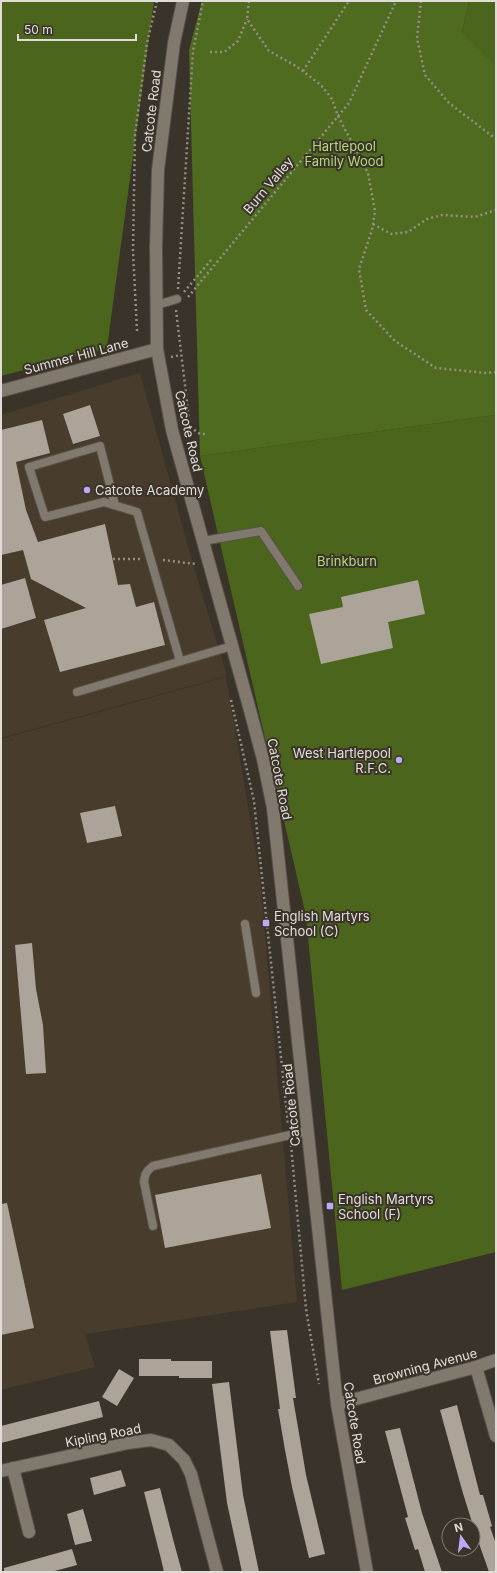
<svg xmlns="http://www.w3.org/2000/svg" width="497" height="1573" viewBox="0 0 497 1573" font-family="Inter,sans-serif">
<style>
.built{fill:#483c2d}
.green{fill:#4b651c}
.forest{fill:#4f6b1f}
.building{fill:#ada499}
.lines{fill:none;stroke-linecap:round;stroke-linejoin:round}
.service-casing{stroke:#575049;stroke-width:10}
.minor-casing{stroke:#575049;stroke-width:14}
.tertiary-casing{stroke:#575049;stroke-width:14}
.path{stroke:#948e87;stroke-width:2.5;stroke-dasharray:2 3;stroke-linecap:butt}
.service{stroke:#81796e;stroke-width:8}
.minor{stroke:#81796e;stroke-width:12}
.tertiary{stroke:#81796e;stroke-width:12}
.poi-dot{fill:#bbaaf6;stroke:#3a332a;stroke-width:1.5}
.labels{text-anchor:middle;stroke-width:4;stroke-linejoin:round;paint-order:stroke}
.street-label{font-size:13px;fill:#e1dcd7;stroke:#3a332a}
.park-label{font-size:13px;fill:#b2db76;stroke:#3a332a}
.poi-label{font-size:13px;fill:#e1dcd7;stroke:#3a332a;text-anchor:start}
</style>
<rect width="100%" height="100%" fill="#3a332a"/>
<!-- built -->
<g class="built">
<path d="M140,373L193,564L227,676L1,738V415Z"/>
<path d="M226,677L260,877L297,1302L85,1334L95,1367L1,1390V739Z"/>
</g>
<!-- green -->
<g class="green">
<path d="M1,1H154L107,348L1,376Z"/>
<path d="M469,1H496V78L462,33Z"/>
<path d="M496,415V1252L342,1290L306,916L200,456Z"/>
</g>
<!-- forest -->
<path class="forest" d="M202,1H469L462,33L496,66V415L200,456L189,50Z"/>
<!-- building -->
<g class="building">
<path d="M90,405L100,436L73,444L63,414Z"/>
<path d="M42,420L50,453L16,462L26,510L38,542L105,524L118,585L130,584L136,607L154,602L165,645L60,672L44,620L86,608L31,579L23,550L1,555V430Z"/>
<path d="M25,578L36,618L1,629V585Z"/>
<path d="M418,580L425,614L388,622L393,648L321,664L309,614L343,607L341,597Z"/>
<path d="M115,806L122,836L87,843L80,813Z"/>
<path d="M32,943L36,989L43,1025L46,1073L26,1074L15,945Z"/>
<path d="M261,1174L271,1228L165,1248L155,1195Z"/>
<path d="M7,1203L34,1328L1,1335V1204Z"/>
<path d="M287,1330L296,1398H293L302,1451L306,1475L325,1554L309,1558L292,1487L285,1450L278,1409H280L270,1331Z"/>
<path d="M139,1359H171V1361H212V1378H179V1376H139Z"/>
<path d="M119,1369L134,1378L117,1406L102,1397Z"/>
<path d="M229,1382L243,1495L259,1572H242L227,1503L212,1384Z"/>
<path d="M99,1401L103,1417L1,1443V1426Z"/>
<path d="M457,1405L480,1495H483L492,1526L490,1527L496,1544V1572H489L475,1532L462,1490L440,1410Z"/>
<path d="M400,1428L422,1513L442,1572H425L418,1549L415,1550L405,1518L408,1517L385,1431Z"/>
<path d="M121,1470L126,1486L94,1495L90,1478Z"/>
<path d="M160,1488L173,1539L182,1572H164L161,1559L144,1492Z"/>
<path d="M83,1509L92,1541L75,1545L67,1514Z"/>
<path d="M72,1549L77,1565L51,1572H4V1568Z"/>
</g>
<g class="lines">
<!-- service casing -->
<g class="service-casing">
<g id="service">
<path d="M157,305L177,299"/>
<path d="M115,505L100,446L29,467L45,517L104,502L137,512L180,661"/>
<path d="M203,541L261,531L298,586"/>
<path d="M77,692L232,646"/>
<path d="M245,924L256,993"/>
<path d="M153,1226L144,1182C145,1174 146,1171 153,1166L308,1131"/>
</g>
</g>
<!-- minor casing -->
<g class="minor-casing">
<g id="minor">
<path d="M1,391L157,349"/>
<path d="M476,1367L496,1436"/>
<path d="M337,1404L476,1367L496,1360"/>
<path d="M13,1468L29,1532"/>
<path d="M1,1471L128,1443L151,1440L169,1445L184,1460L191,1474L217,1572"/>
</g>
</g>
<!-- tertiary casing -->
<g class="tertiary-casing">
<path id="tertiary" d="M183,1L174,43L158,170L156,248L157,349L172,430L251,714L263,759L273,808L337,1404L367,1572"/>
</g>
<!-- path -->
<g class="path">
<path d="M249,1L247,19L269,51L296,66L321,85L332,99L338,116L368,173L375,211L372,230L359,269L366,310L395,341L436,368L487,373L496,372"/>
<path d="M421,1L417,38L425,75L449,103L496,139"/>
<path d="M210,52H224L238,41L247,19"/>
<path d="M303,71L349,1"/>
<path d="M373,224L391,234L408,232L427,219L442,215L475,217L496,210"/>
<path d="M178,289L193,51L203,1"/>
<path d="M184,292L211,260"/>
<path d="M188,297L349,103L396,1"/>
<path d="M176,310L190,427"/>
<path d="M137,331L133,251L135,135L147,43L157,1"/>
<path d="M171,357L181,355"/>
<path d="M190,427L200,434H207"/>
<path d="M113,559H140"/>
<path d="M163,560L196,564"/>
<path d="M231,700L254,801L288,1124"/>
<path d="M291,1145L306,1309L319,1384"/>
</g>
<!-- service -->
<use href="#service" class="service"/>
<!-- minor -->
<use href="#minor" class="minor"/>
<!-- tertiary -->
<use href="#tertiary" class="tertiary"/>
</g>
<!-- markers -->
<g class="poi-dot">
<circle cx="87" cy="490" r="4"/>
<circle cx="399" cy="760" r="4"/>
<rect x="262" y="919" width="8" height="8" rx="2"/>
<rect x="326" y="1202" width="8" height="8" rx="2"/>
</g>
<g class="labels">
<!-- street labels -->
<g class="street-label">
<text transform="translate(151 111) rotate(-83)" y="5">Catcote Road</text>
<text transform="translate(268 185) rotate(-50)" y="5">Burn Valley</text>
<text transform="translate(76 356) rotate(-15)" y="5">Summer Hill Lane</text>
<text transform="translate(189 431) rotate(77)" y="5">Catcote Road</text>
<text transform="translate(280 779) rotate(79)" y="5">Catcote Road</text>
<text transform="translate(291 1105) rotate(-96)" y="5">Catcote Road</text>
<text transform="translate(425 1366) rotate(-15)" y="5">Browning Avenue</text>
<text transform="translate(355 1423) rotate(81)" y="5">Catcote Road</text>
<text transform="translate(103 1435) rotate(-11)" y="5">Kipling Road</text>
</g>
<!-- park labels -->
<g class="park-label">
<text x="344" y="151">Hartlepool<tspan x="344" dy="15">Family Wood</tspan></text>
<text x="347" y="566">Brinkburn</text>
</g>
<!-- poi labels -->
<g class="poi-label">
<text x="95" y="495">Catcote Academy</text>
<text x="391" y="758" text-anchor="end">West Hartlepool<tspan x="391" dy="15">R.F.C.</tspan></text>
<text x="274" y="921">English Martyrs<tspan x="274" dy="15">School (C)</tspan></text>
<text x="338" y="1204">English Martyrs<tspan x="338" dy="15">School (F)</tspan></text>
</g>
</g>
<!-- border -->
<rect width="497" height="1573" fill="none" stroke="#e1dcd7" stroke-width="4"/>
<!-- north arrow -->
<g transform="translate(461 1537) rotate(346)"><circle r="19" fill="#3a332a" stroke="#7d776f"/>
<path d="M0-3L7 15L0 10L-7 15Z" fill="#bbaaf6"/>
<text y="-6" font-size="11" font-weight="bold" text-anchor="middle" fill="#e1dcd7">N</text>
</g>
<!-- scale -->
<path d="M18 34v6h118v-6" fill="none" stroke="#e1dcd7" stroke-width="2"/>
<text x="24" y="34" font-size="12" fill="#e1dcd7" stroke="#3a332a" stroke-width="3" paint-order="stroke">50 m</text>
</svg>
